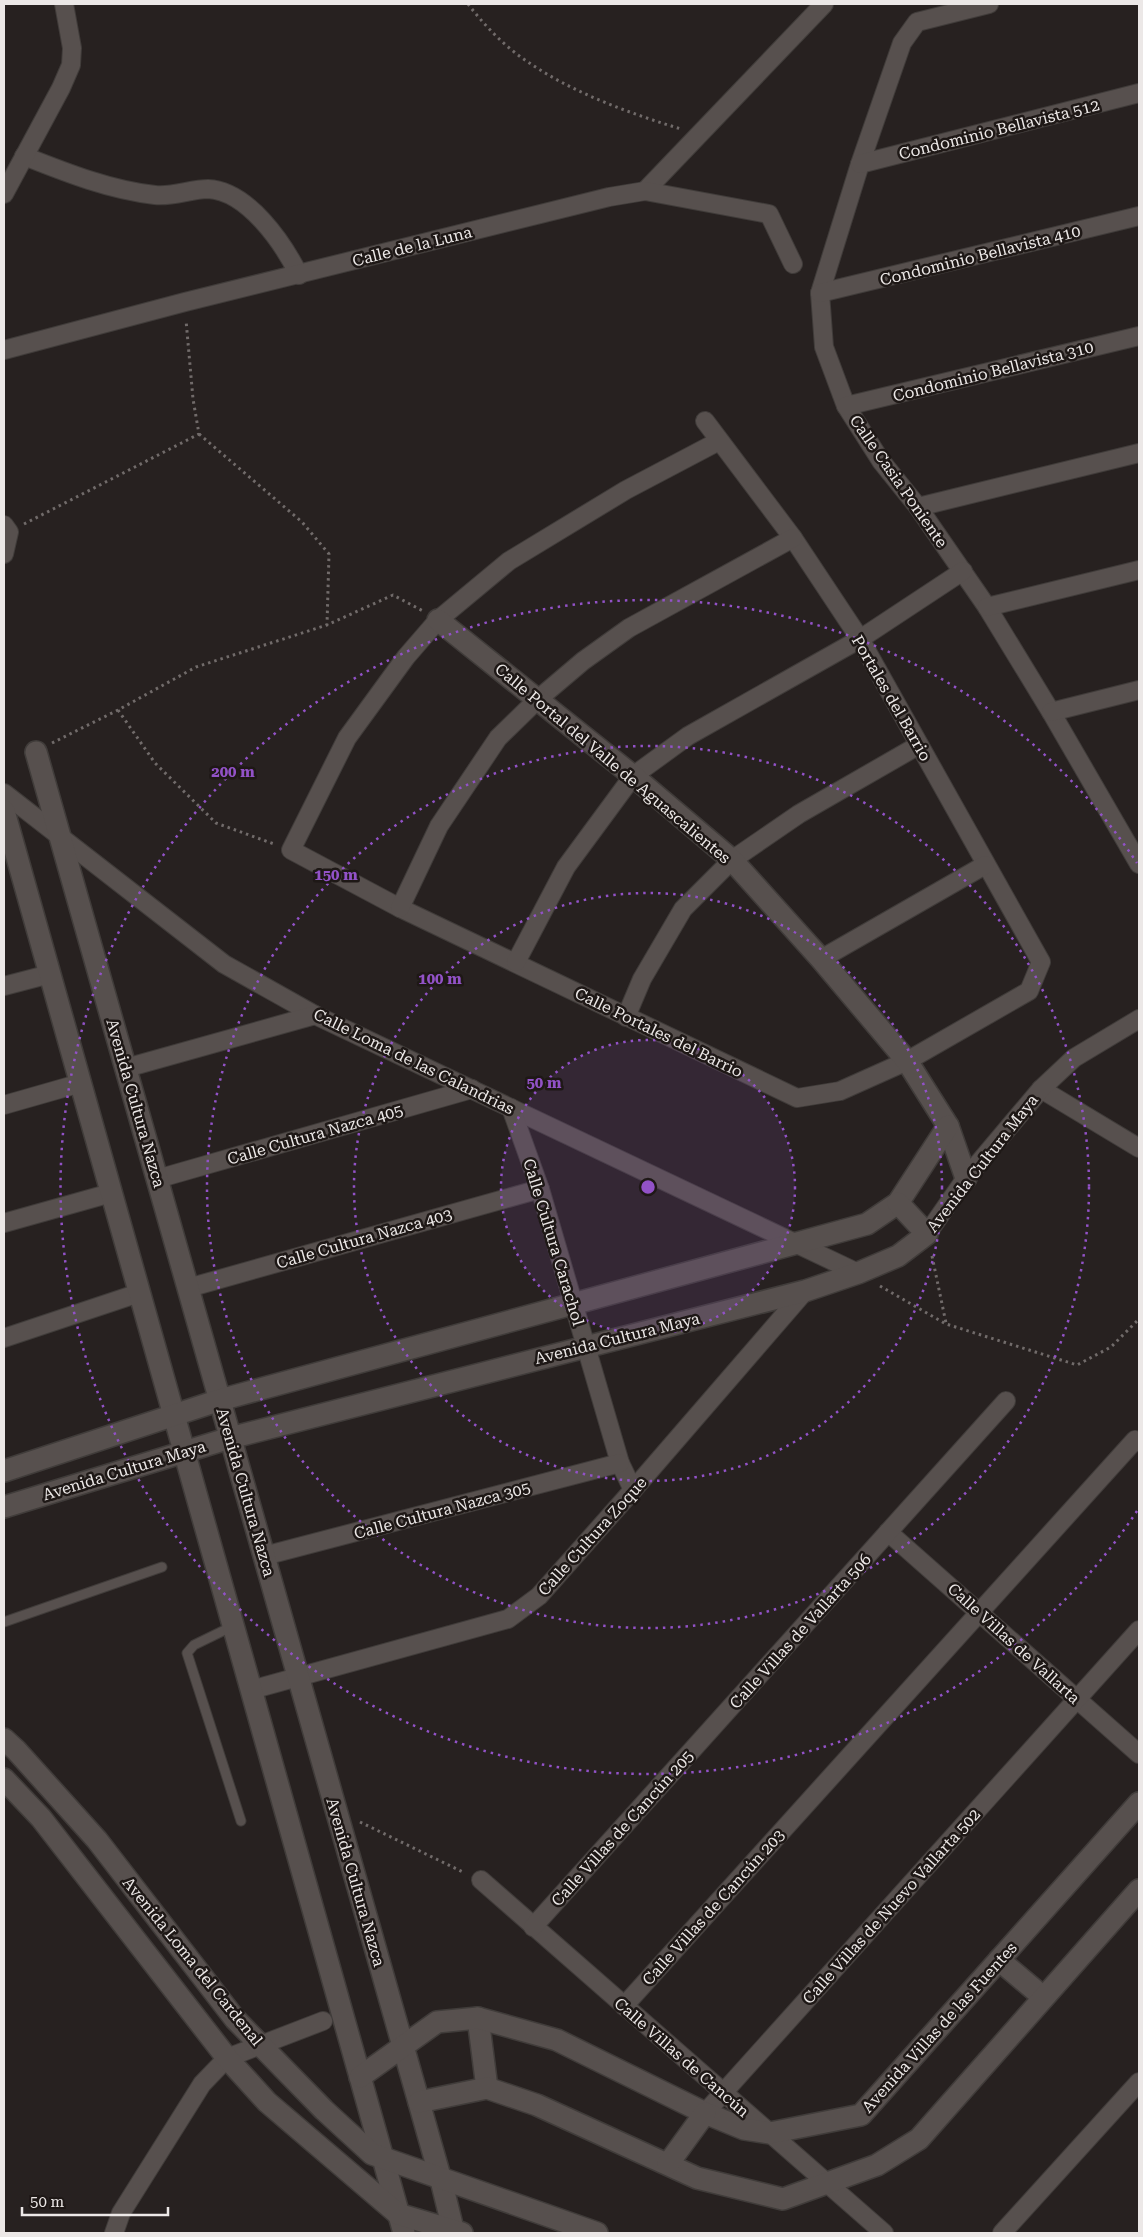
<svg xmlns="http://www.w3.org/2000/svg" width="1143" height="2237" viewBox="0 0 1143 2237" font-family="'Roboto Serif',serif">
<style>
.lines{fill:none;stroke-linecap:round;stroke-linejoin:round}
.service-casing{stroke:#403c3a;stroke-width:11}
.minor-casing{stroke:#403c3a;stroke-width:20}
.tertiary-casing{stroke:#403c3a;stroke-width:24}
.path{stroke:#716b6a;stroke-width:3;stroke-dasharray:2.5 4;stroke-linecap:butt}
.service{stroke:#57504e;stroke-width:9}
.minor{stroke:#57504e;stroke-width:18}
.tertiary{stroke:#57504e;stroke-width:21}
.ring{fill:none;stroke:#9252c7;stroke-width:2.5;stroke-dasharray:2.5 5}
.labels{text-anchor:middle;stroke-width:5;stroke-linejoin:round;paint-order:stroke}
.street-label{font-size:16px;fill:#ece8e7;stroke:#1e1816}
.centre{fill:#9252c7;stroke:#1e1816;stroke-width:2.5}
.ring-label{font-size:15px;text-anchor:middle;font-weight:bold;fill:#9252c7;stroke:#1e1816;stroke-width:5;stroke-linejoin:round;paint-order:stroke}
</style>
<rect width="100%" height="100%" fill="#272120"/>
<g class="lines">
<!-- service casing -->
<g class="service-casing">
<g id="service">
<path d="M4,1622L162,1567"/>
<path d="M233,1626L194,1645L187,1653L241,1821"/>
</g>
</g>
<!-- minor casing -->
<g class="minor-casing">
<g id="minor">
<path d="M989,4L917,22L902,43L860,164L820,293L824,347L846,406L881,461L918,507L987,607L1051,712L1139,864"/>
<path d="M24,156C67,173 110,190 155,195C173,197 191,189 208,189C248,191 283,243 299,275"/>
<path d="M860,164L1139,93"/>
<path d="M645,191L824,4"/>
<path d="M4,194L61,88L71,65L72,48L64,4"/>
<path d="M820,293L1139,216"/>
<path d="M4,350L185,302L609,197L645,191L769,214L793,264"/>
<path d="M846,406L1139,336"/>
<path d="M705,421L793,538L860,639L1041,962L1029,991L907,1061L840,1091L797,1098L400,908L291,850L347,738L406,657L438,620L509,561L626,490L719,441"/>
<path d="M918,507L1139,453"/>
<path d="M4,525L9,532L4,554"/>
<path d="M987,607L1139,570"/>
<path d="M1051,712L1139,690"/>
<path d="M4,793L224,964L315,1015L858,1273"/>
<path d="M400,908L439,826L498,738L537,700L583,661L629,628L793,538"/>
<path d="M821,959L985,865"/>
<path d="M516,962L566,867L633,776L688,736L860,639L963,571"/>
<path d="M4,986L50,974"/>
<path d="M626,1017L642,979L683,909L732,860L799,814L919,745"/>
<path d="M126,1068L315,1015"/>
<path d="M1041,1089L1139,1148"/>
<path d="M4,1105L81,1083"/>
<path d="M511,1108L540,1189L620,1463L633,1490"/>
<path d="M157,1179L472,1089"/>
<path d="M4,1223L111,1193"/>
<path d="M927,1234L966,1178L1041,1089L1074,1058L1139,1019"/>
<path d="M188,1288L540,1189"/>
<path d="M4,1338L139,1293"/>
<path d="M888,1532L1139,1754"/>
<path d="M264,1556L620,1463"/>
<path d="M251,1690L508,1619L539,1596L633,1490L805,1291"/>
<path d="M481,1880L884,2233"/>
<path d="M533,1927L1006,1401"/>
<path d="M624,2006L1135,1440L1139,1442"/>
<path d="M705,2113L1139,1630"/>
<path d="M114,2233L121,2213L202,2084L227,2058L323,2021"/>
<path d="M1002,2233L1139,2082"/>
</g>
</g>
<!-- tertiary casing -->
<g class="tertiary-casing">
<g id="tertiary">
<path d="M438,620L633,776L732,860L821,959L907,1061L948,1126L966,1178"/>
<path d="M36,752L441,2180L454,2233"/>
<path d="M4,811L404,2233"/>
<path d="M4,1471L220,1400L867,1224L898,1203L948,1126"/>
<path d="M4,1507L230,1438L805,1291L858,1273L898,1256L927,1234L898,1203"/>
<path d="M4,1739L16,1750L97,1840L235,2019L324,2110L372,2154L597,2233"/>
<path d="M4,1779L41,1818L227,2058L267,2102L398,2214L462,2233"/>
<path d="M999,1960L1043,1997"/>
<path d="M478,2018L487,2088"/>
<path d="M360,2077L437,2022L478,2018L557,2040L705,2113L744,2129L770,2133L861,2115L1139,1803"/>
<path d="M419,2102L487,2088L537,2105L697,2178L783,2199L877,2165L919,2139L1139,1890"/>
<path d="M668,2164L705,2113"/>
</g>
</g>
<!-- path -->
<g class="path">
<path d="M468,4C484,25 505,47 528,62C573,93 629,113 681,129"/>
<path d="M199,434L302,522L329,554L327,625"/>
<path d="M24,524L199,434L193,399L186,320"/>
<path d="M118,710L155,763L216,823L274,844"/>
<path d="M52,743L118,710L196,667L327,625L393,595L423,611"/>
<path d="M932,1256L946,1323"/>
<path d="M880,1286L946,1324L1077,1365L1111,1347L1139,1319"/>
<path d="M360,1822L465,1873"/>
</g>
<!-- service -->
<use href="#service" class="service"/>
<!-- minor -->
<use href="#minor" class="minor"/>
<!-- tertiary -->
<use href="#tertiary" class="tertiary"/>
</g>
<!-- distance rings -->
<circle cx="648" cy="1187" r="147" fill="#9252c7" fill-opacity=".12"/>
<g class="ring">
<circle cx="648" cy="1187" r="147"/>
<circle cx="648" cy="1187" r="294"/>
<circle cx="648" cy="1187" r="441"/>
<path d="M1137 1511A587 587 0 1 1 1137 863"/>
</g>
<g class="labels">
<!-- street labels -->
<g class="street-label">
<text transform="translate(999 129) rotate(-14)" y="6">Condominio Bellavista 512</text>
<text transform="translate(412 246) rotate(-14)" y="6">Calle de la Luna</text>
<text transform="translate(980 255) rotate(-14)" y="6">Condominio Bellavista 410</text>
<text transform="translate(993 371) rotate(-14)" y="6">Condominio Bellavista 310</text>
<text transform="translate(899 481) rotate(55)" y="6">Calle Casia Poniente</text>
<text transform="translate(892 698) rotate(60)" y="6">Portales del Barrio</text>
<text transform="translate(613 763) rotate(40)" y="6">Calle Portal del Valle de Aguascalientes</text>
<text transform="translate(659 1032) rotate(26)" y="6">Calle Portales del Barrio</text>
<text transform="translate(414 1061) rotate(26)" y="6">Calle Loma de las Calandrias</text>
<text transform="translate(136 1103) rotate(74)" y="6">Avenida Cultura Nazca</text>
<text transform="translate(315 1134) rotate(-16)" y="6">Calle Cultura Nazca 405</text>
<text transform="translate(982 1163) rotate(-52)" y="6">Avenida Cultura Maya</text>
<text transform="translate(364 1238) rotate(-16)" y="6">Calle Cultura Nazca 403</text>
<text transform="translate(554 1242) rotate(73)" y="6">Calle Cultura Carachol</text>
<text transform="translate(617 1338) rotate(-14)" y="6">Avenida Cultura Maya</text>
<text transform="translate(124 1470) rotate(-17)" y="6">Avenida Cultura Maya</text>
<text transform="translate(246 1492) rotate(74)" y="6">Avenida Cultura Nazca</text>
<text transform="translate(442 1510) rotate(-15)" y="6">Calle Cultura Nazca 305</text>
<text transform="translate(592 1536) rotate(-48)" y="6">Calle Cultura Zoque</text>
<text transform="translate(800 1631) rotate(-48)" y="6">Calle Villas de Vallarta 506</text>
<text transform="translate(1014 1643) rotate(42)" y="6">Calle Villas de Vallarta</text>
<text transform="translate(622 1828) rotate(-48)" y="6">Calle Villas de Cancún 205</text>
<text transform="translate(356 1882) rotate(74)" y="6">Avenida Cultura Nazca</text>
<text transform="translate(891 1906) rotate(-48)" y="6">Calle Villas de Nuevo Vallarta 502</text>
<text transform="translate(713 1907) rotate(-48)" y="6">Calle Villas de Cancún 203</text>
<text transform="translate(193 1961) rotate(51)" y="6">Avenida Loma del Cardenal</text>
<text transform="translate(939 2027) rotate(-48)" y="6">Avenida Villas de las Fuentes</text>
<text transform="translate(682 2057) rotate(41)" y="6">Calle Villas de Cancún</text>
</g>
</g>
<circle cx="648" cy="1187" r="8" class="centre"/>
<g class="ring-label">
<text x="233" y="777">200 m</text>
<text x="336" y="880">150 m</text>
<text x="440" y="984">100 m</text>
<text x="544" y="1088">50 m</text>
</g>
<!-- border -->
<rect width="1143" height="2237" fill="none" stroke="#ece8e7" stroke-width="10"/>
<!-- scale -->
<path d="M22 2207v8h146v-8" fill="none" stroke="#ece8e7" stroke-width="2.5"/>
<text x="30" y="2207" font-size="15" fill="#ece8e7" stroke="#1e1816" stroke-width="4" paint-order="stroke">50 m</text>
</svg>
